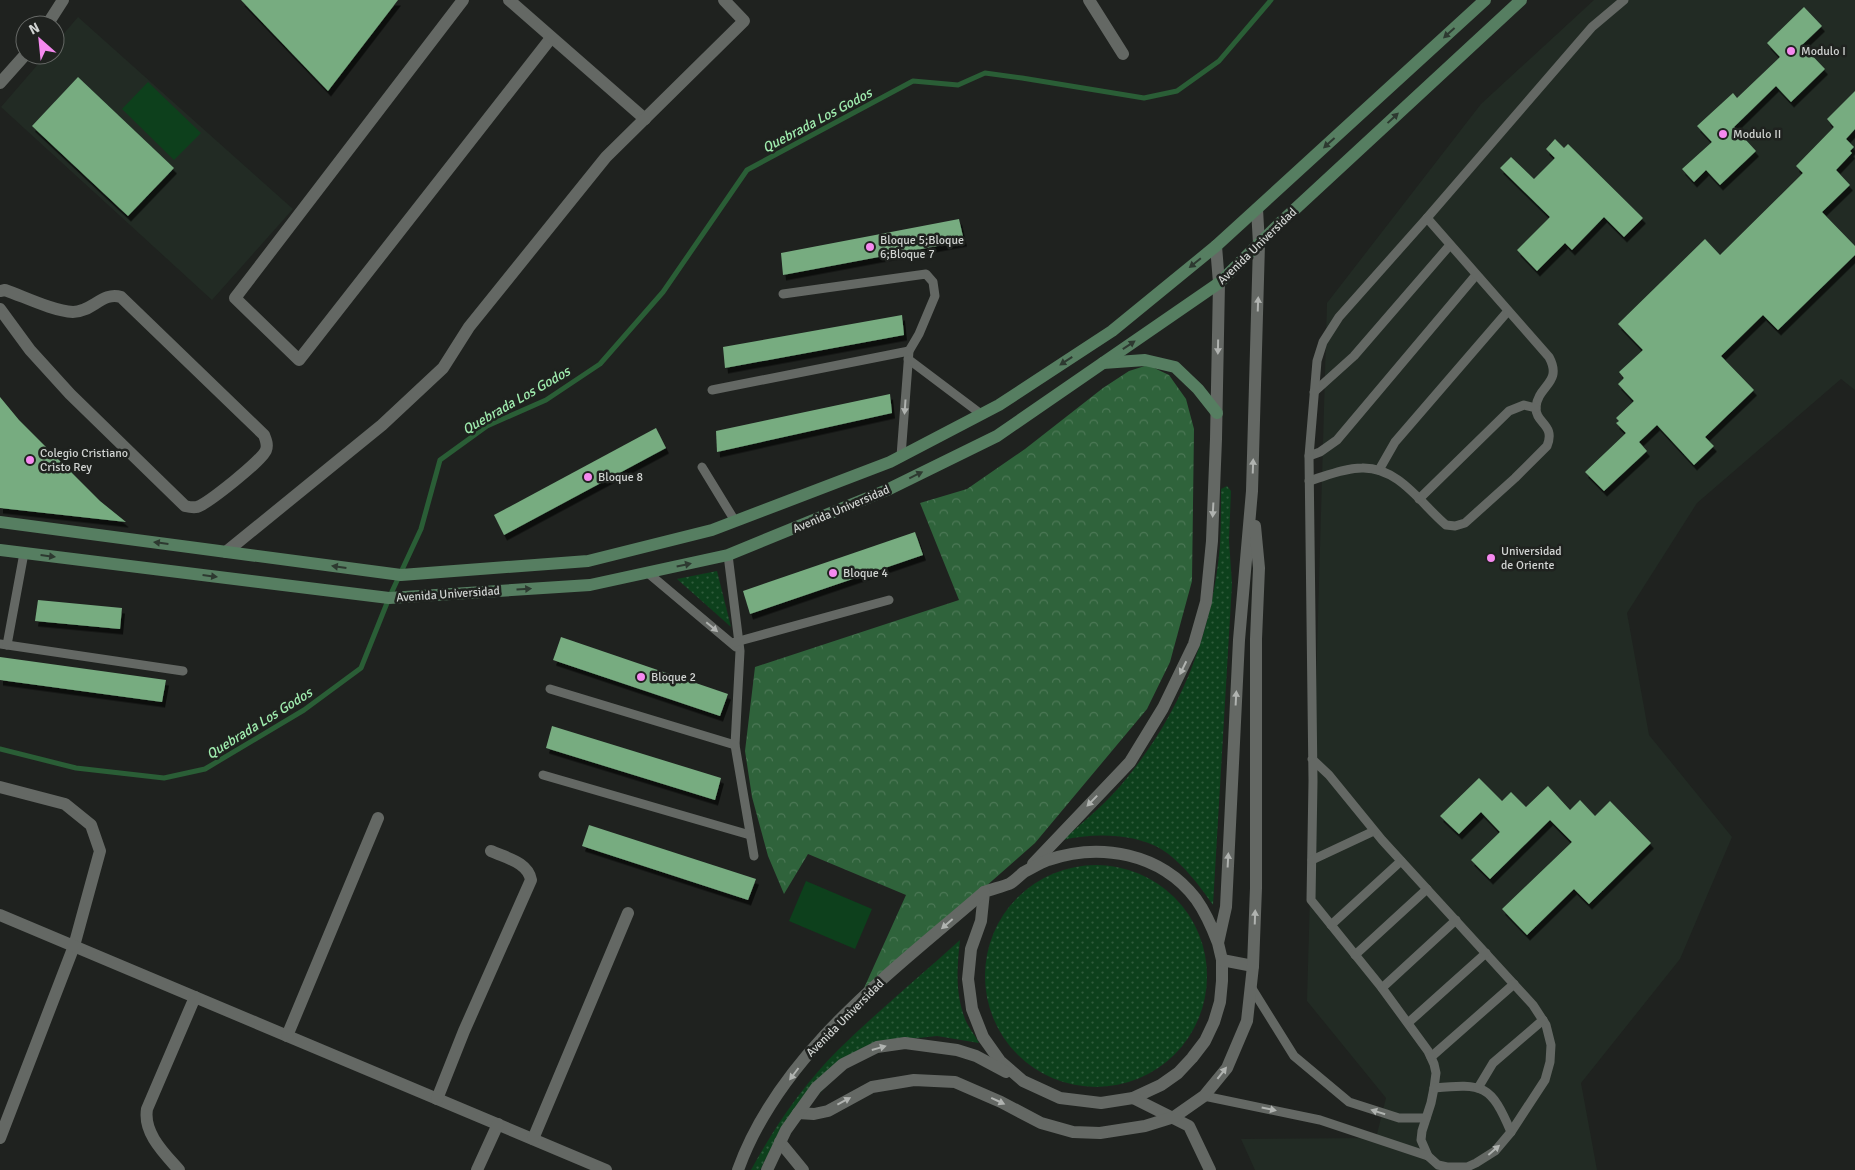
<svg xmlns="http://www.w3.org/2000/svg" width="1855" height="1170" viewBox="0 0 1855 1170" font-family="Signika,sans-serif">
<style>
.built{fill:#222b24}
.grass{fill:url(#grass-dots)}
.forest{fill:url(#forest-crowns)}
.green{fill:#0d401c}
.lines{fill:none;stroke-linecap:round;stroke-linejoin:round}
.stream{stroke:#2a5e36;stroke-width:5}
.building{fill:#77ac80;filter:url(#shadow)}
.lane{stroke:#646864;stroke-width:9}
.street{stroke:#646864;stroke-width:12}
.secondary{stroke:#567e61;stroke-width:12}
.oneway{fill:#2d3930}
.oneway2{fill:#b0b3b0}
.poi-dot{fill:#f589ef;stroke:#1f221f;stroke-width:2}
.labels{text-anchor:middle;stroke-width:5;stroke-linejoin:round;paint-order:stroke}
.poi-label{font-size:12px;fill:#d0d3d1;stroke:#1f221f;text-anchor:start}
.street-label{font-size:12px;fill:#d0d3d1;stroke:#1f221f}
.water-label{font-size:14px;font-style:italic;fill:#9fecae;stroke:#1f221f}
</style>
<defs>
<pattern id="grass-dots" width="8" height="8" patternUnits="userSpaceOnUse" patternTransform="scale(1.25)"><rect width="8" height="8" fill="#0d401c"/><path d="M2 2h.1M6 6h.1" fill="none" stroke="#2f5b3c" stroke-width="1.8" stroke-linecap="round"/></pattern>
<pattern id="forest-crowns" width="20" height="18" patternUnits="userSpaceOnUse" patternTransform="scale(1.25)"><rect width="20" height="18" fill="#2f633b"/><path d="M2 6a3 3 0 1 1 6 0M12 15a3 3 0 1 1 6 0" fill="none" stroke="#4c7856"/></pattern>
<filter id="shadow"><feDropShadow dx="3" dy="5.5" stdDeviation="0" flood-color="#0009"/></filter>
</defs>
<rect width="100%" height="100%" fill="#1f221f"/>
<!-- built -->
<g class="built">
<path d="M1594,0H1855V390L1841,379L1697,503L1627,613L1649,735L1732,837L1680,959L1581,1083L1597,1170H1255L1241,1139L1376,1138L1386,1098L1307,1001L1327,303L1481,104Z"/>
<path d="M78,17L293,209L212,300L1,107L46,55H55V44Z"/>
</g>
<!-- grass -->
<g class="grass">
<path d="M1227,486L1231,491L1229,540L1232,584L1213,905C1200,886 1181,861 1161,849C1133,833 1093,833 1063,840C1084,821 1108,802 1126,779C1182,711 1212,633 1220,546C1221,527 1221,508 1221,489Z"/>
<path d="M717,571L731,627L677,579Z"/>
<circle cx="1096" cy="976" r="111"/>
<path d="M960,940C957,967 955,993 965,1019C968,1027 975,1035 979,1043L937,1036L909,1039L847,1065L777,1137L760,1170H751C775,1126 803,1085 838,1050C877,1012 919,977 960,940Z"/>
</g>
<!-- forest -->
<path class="forest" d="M1148,365L1169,375L1186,399L1194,429L1192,581L1170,662L1147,709L1035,843L860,997L906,895L808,854L784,894L768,856L752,797L745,751L755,667L959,600L920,503L967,489L1025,449L1103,388L1129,371Z"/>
<!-- green -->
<g class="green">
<path d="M148,82L201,133L174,160L122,109Z"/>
<path d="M806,881L872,909L855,949L789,921Z"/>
</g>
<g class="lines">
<!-- stream -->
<path class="stream" d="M0,749L76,768L164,778L205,769L304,710L361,668L389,598L421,529L440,460L487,426L546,400L600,364L663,292L747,170L913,81L958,85L985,73L1022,78L1144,98L1177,91L1219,61L1271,0"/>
</g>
<!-- building -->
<g class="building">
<path d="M241,0H398L328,91Z"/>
<path d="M1804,7L1822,26L1802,45L1825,69L1791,102L1776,86L1734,127L1756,151L1720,185L1706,170L1694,182L1682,169L1712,142L1697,126L1733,93L1737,98L1780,57L1767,43Z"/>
<path d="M78,77L174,168L128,216L32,126Z"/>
<path d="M1855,91V129L1846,139L1854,147L1850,151L1852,153L1836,170L1850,185L1822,212L1855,246V255L1778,330L1763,315L1721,356L1754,390L1705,437L1714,446L1694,465L1657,425L1639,442L1647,451L1604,491L1585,472L1626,433L1616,423L1619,421L1616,418L1634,401L1618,384L1624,378L1619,372L1643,350L1618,324L1705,239L1720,255L1803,173L1796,166L1834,127L1827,119Z"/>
<path d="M1555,139L1564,148L1568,144L1643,218L1624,237L1604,217L1572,250L1565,243L1537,271L1517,250L1550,217L1500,168L1511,157L1534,179L1555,158L1546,149Z"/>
<path d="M959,219L964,241L783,275L781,253Z"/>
<path d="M902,315L904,335L725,368L723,347Z"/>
<path d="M890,394L892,413L717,452L716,431Z"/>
<path d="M0,397L19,420L100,501L126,522L0,508Z"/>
<path d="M656,428L666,448L504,535L494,515Z"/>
<path d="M915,532L923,555L750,614L743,591Z"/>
<path d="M38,600L122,608L120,629L35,621Z"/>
<path d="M561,637L728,694L720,716L553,660Z"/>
<path d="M0,657L166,680L162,702L0,680Z"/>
<path d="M552,726L721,778L715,800L546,748Z"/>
<path d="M1479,778L1502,801L1511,792L1526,807L1548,786L1570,810L1580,800L1595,816L1610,801L1651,843L1589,904L1574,889L1527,935L1502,909L1572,842L1550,820L1490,879L1471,860L1500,832L1481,812L1459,834L1440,816Z"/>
<path d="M589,825L756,879L748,900L582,846Z"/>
</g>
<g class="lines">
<!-- lane -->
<g class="lane">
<path d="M783,294L926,274L933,282L935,296L919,334L909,351L901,456"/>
<path d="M908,359L981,414"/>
<path d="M712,390L909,351"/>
<path d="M1314,392L1354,356L1450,245"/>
<path d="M1309,456L1320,452L1337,440L1476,275"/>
<path d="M702,467L735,521"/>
<path d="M1379,470L1395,442L1508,311"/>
<path d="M1309,481C1326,476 1344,468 1362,468C1399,467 1421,504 1446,525L1455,526L1465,523L1515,478L1547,446C1556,424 1535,424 1536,407C1538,385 1563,383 1549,357L1427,218"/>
<path d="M1419,499L1509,411L1524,405L1536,408"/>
<path d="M728,555L740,651L735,745L754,856"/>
<path d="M648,573L736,647"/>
<path d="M732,643L889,600"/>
<path d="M0,644L183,671"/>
<path d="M7,645L24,553"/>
<path d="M550,689L735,745"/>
<path d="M1312,759L1329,775L1382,840L1533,1005L1546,1025L1551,1045L1550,1062L1545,1080L1511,1132L1495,1151L1476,1163L1467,1167H1447L1438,1165L1428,1156L1421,1140L1422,1131L1431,1103L1434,1088L1436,1073L1434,1064L1428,1051L1382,988L1311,900L1313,781L1309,456L1317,361L1323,342L1339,317L1427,218L1592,27L1624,0"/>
<path d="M543,775L750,835"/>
<path d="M1312,860L1374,831"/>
<path d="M1331,925L1401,861"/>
<path d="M1355,955L1427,889"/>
<path d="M1251,987L1294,1056L1349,1102L1399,1118H1426"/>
<path d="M1382,988L1456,920"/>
<path d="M1408,1023L1486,953"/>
<path d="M1431,1057L1514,984"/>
<path d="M1434,1088C1484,1083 1491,1085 1511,1132"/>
<path d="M1478,1088L1493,1063L1543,1020"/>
<path d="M1204,1096L1320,1120L1428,1156"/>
</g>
<!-- street -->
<g class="street">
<path d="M463,0L235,298L299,360L551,38"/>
<path d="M509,0L645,119"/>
<path d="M1089,0L1123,54"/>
<path d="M47,25L63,0"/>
<path d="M0,83L25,55"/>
<path d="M0,291L5,290C25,297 53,311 73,312C92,312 103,291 121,297L264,435C266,440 268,445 266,450C263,460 207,504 197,507C193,508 189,507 185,506L70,394L30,350L0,309"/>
<path d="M226,552L382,425L443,368L469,327L606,157L744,21L724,0"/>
<path d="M0,787L65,804L91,825L100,851L74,946L0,1138"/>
<path d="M1033,864L1130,762L1163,708L1194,644L1206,602L1212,541L1216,439L1219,283L1216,246"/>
<path d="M0,915L606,1170"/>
<path d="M1218,943C1212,927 1206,913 1196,899C1161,853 1100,842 1048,860C1040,863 1032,868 1024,872C1019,876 1015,881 1009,884C1001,887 992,889 984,892L981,921L971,949L968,979L972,1009L983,1037L1000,1061L1023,1081L1060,1098L1101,1103L1133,1098L1161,1085L1178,1073L1192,1058L1205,1041L1214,1022L1220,1002L1222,981V960L1218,943L1226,907L1239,640L1252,491L1259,244L1257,209"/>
<path d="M1222,960L1253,966"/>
<path d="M287,1036L378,818"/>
<path d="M1133,1098L1189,1126L1210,1170"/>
<path d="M437,1099L464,1031L531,880C528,862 506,858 491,851"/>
<path d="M798,1113L814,1114L828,1111L872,1087L914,1080L955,1082L1001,1102L1041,1123L1073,1132L1100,1133L1145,1126L1174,1117L1204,1096L1227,1068L1247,1021L1253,966L1256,888V639L1259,568L1255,526"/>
<path d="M533,1139L628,913"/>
<path d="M780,1142L803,1170"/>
<path d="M179,1170C164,1153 143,1133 147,1109L195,997"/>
<path d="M477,1170L498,1124"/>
<path d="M738,1170C780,1053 893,971 984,892"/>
<path d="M767,1170L786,1130L816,1088L843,1064L877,1047L905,1043L957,1050L976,1056L1006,1072"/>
</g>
<!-- secondary -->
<g class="secondary">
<path d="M1103,363L1145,360L1175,367L1198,389L1217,413"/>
<path d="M0,522L401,575L588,561L712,530L890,462L999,405L1112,331L1216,246L1485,0"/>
<path d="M0,550L389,598L590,585L728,555L887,490L997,436L1219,283L1280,223L1521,0"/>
</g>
</g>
<!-- one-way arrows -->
<defs><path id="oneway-solid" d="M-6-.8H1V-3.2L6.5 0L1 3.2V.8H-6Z" transform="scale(1.25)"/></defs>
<g class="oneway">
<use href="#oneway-solid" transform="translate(1449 33) rotate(138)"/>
<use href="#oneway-solid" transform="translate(1393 118) rotate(-43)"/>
<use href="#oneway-solid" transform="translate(1329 143) rotate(138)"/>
<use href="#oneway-solid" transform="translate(1195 263) rotate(141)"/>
<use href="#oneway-solid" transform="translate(1129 345) rotate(-34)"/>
<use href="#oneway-solid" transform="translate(1066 361) rotate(147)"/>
<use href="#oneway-solid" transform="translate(916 475) rotate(-26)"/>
<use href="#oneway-solid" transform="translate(161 543) rotate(-173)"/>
<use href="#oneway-solid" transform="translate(48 556) rotate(7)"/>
<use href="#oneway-solid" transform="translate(684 565) rotate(-12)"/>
<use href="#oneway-solid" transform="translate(339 567) rotate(-172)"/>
<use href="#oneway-solid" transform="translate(210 576) rotate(7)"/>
<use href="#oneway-solid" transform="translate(524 589) rotate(-4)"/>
</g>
<g class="oneway2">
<use href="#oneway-solid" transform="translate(1258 304) rotate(-88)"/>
<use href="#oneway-solid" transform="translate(1218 347) rotate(91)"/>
<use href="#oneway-solid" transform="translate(905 407) rotate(94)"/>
<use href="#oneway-solid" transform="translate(1253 466) rotate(-88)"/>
<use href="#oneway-solid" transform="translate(1213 510) rotate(93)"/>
<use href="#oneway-solid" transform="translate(712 627) rotate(40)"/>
<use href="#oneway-solid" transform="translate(1183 668) rotate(116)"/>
<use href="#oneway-solid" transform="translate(1236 698) rotate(-87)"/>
<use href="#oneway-solid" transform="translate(1092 801) rotate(134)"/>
<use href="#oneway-solid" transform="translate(1228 860) rotate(-87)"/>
<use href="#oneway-solid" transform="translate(1255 917) rotate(-88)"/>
<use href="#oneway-solid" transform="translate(947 924) rotate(139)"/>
<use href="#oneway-solid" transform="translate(879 1048) rotate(-16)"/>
<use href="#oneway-solid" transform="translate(1222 1073) rotate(-52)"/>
<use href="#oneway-solid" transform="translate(794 1074) rotate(127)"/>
<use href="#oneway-solid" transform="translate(844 1101) rotate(-28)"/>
<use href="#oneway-solid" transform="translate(998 1101) rotate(25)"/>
<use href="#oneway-solid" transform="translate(1269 1109) rotate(12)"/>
<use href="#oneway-solid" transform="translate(1378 1112) rotate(-162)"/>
<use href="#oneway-solid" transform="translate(1494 1150) rotate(-41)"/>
</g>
<!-- markers -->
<g class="poi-dot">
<circle cx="1791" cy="51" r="5"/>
<circle cx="1723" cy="134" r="5"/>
<circle cx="870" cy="247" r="5"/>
<circle cx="30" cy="460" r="5"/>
<circle cx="588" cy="477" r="5"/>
<circle cx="1491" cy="558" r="5"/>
<circle cx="833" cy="573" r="5"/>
<circle cx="641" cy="677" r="5"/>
</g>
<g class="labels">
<!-- poi labels -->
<g class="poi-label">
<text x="1801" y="55">Modulo I</text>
<text x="1733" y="138">Modulo II</text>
<text x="880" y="244">Bloque 5;Bloque<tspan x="880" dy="14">6;Bloque 7</tspan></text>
<text x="40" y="457">Colegio Cristiano<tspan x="40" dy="14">Cristo Rey</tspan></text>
<text x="598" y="481">Bloque 8</text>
<text x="1501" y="555">Universidad<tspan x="1501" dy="14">de Oriente</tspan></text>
<text x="843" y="577">Bloque 4</text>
<text x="651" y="681">Bloque 2</text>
</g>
<!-- street labels -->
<g class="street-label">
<text transform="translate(1257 246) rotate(-44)" y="4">Avenida Universidad</text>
<text transform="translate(841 509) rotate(-23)" y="4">Avenida Universidad</text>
<text transform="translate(448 594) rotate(-4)" y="4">Avenida Universidad</text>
<text transform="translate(845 1018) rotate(-45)" y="4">Avenida Universidad</text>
</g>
<!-- water labels -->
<g class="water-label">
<text transform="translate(817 120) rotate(-28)" y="5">Quebrada Los Godos</text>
<text transform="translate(516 400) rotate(-30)" y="5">Quebrada Los Godos</text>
<text transform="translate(259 723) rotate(-32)" y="5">Quebrada Los Godos</text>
</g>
</g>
<!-- north arrow -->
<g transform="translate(40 40) rotate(333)"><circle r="24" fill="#1f221f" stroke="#666966"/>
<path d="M0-4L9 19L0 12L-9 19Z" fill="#f589ef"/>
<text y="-8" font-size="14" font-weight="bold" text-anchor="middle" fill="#d0d3d1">N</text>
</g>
</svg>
